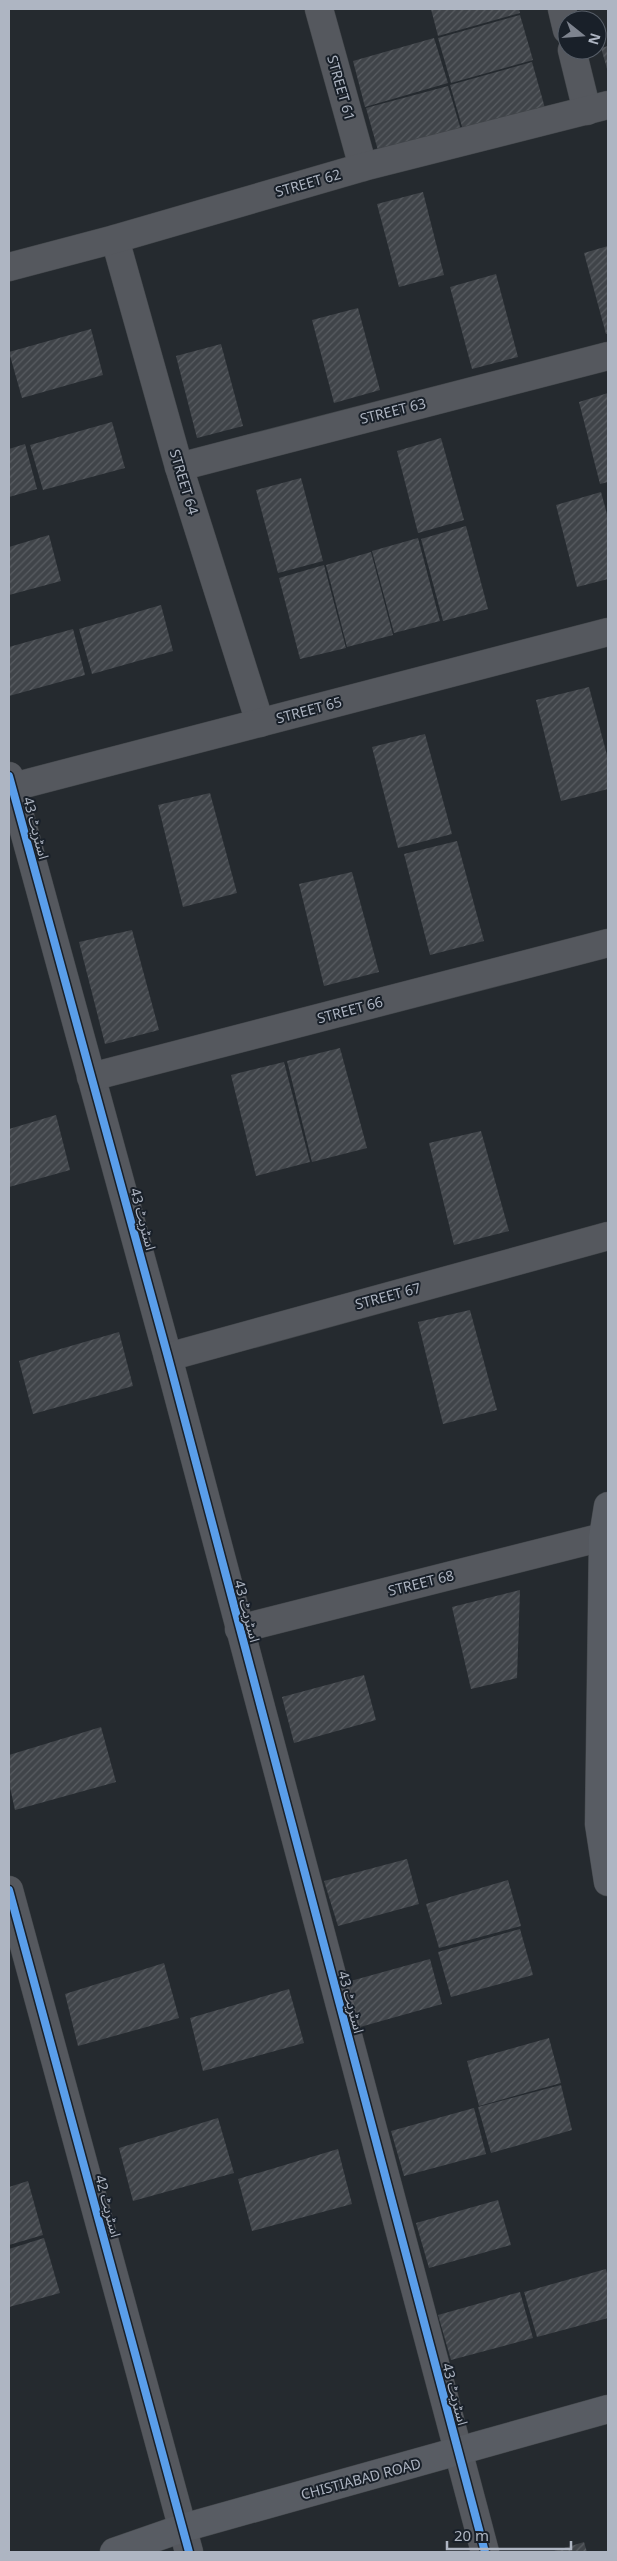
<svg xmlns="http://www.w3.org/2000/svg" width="617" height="2561" viewBox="0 0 617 2561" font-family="'Noto Sans','Noto Sans Arabic',sans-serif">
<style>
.building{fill:url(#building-hatch)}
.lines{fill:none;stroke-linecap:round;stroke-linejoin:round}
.street-casing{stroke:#42464a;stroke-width:29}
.secondary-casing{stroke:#42464a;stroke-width:29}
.street{stroke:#55585e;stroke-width:28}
.secondary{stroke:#585c63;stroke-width:28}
.cycleway-casing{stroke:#192029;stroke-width:11}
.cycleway{stroke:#5a9eea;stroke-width:8}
.labels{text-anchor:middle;stroke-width:4;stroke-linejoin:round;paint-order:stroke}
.street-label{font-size:14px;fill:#aeb5c2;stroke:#192029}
</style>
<defs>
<pattern id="building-hatch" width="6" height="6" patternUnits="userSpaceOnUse" patternTransform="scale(1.25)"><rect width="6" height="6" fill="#404449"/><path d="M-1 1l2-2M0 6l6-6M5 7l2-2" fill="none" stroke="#595d62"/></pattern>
</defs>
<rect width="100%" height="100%" fill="#252a2f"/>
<!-- building -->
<g class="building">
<path d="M431,9H519L520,13L438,36Z"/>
<path d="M520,15L533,60L451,83L438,38Z"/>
<path d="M434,38L448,83L365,107L353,61Z"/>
<path d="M608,46V72L601,48Z"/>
<path d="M532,62L545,108L463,130L450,85Z"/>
<path d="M448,86L461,130L379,154L366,108Z"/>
<path d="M423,192L444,275L399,287L377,204Z"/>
<path d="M608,246V334H606L584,253Z"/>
<path d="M496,274L518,357L472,369L450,287Z"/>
<path d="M358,308L380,390L334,403L312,320Z"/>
<path d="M91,329L103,375L22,398L9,352Z"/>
<path d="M221,344L243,426L197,438L176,356Z"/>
<path d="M608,393V482L600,484L579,402Z"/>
<path d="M112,422L125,468L43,490L30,445Z"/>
<path d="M441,438L464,520L418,533L397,451Z"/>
<path d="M25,444L37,489L9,497V449Z"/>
<path d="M301,478L323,561L278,573L256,490Z"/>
<path d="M601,492L608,518V579L577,587L556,505Z"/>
<path d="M466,526L488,609L443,621L421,539Z"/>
<path d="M49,535L61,581L9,595V547Z"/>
<path d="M418,538L440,621L394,633L372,551Z"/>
<path d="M371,552L393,635L347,647L326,565Z"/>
<path d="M324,565L346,648L300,659L279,578Z"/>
<path d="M161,605L173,651L92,674L79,629Z"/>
<path d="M73,629L85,675L9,696V647Z"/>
<path d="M589,687L608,759V789L561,801L536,700Z"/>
<path d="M425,734L452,834L398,848L372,747Z"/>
<path d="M210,793L237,893L183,907L158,805Z"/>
<path d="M457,841L484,941L430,955L404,854Z"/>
<path d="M352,872L379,972L324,986L299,884Z"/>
<path d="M132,930L159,1030L105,1044L79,942Z"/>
<path d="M340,1048L367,1148L312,1162L287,1061Z"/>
<path d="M284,1062L310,1162L256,1176L231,1075Z"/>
<path d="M56,1115L70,1170L9,1187V1129Z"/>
<path d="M481,1131L509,1231L454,1245L429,1143Z"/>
<path d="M470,1310L497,1410L443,1424L418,1322Z"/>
<path d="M119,1332L133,1386L33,1414L19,1361Z"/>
<path d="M520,1590L517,1678L471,1689L452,1607Z"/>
<path d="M364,1675L376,1720L294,1743L282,1697Z"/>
<path d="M101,1727L116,1782L15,1810L9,1783V1755Z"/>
<path d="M407,1859L419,1904L338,1926L324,1881Z"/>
<path d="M508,1880L521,1926L439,1948L426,1904Z"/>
<path d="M520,1929L533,1975L451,1997L438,1952Z"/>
<path d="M430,1959L442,2004L360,2027L347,1982Z"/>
<path d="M164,1963L179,2018L78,2046L65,1994Z"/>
<path d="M289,1989L304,2043L203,2071L190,2018Z"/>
<path d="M549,2038L561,2083L479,2106L467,2061Z"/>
<path d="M561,2085L572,2130L491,2153L478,2107Z"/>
<path d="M474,2108L486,2154L404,2176L391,2131Z"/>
<path d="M218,2118L234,2173L133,2201L119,2148Z"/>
<path d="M338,2149L352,2204L252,2231L238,2179Z"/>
<path d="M28,2181L43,2235L9,2245V2187Z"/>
<path d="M498,2200L511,2245L429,2268L416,2223Z"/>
<path d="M44,2238L60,2293L9,2307V2249Z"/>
<path d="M606,2269L608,2278V2318L537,2337L524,2292Z"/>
<path d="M520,2292L533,2338L451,2360L438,2315Z"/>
<path d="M584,2542L587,2552H551Z"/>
</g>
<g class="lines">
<!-- street casing -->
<g class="street-casing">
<g id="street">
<path d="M319,9L363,167"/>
<path d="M562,9L567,30"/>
<path d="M572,50L587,111"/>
<path d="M115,239L179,467L260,723"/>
<path d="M9,267L115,239L363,167L608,105"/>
<path d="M179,467L608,356"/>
<path d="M9,776L168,1357L485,2552"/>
<path d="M9,788L608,632"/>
<path d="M91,1077L608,943"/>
<path d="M168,1357L608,1236"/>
<path d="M239,1629L603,1537"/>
<path d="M9,1890L189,2552"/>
</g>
</g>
<!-- secondary casing -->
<g class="secondary-casing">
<g id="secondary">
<path d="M608,1506L603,1537L599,1824L608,1882"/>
<path d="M114,2552L183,2528L608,2409"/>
</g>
</g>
<!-- street -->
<use href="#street" class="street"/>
<!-- secondary -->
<use href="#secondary" class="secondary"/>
<!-- cycleway casing -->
<g class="cycleway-casing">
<g id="cycleway">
<path d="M9,776L168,1357L485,2552"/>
<path d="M9,1890L189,2552"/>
</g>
</g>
<!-- cycleway -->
<use href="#cycleway" class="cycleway"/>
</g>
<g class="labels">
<!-- street labels -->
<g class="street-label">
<text transform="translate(341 88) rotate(74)" y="5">STREET 61</text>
<text transform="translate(308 183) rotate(-16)" y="5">STREET 62</text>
<text transform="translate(393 411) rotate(-14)" y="5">STREET 63</text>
<text transform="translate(184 482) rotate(73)" y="5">STREET 64</text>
<text transform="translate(309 710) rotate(-15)" y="5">STREET 65</text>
<text transform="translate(36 828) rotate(75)" y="5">اسٹریٹ 43</text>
<text transform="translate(350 1010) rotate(-15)" y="5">STREET 66</text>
<text transform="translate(143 1219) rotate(75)" y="5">اسٹریٹ 43</text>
<text transform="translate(388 1296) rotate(-15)" y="5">STREET 67</text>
<text transform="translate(421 1583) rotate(-14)" y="5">STREET 68</text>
<text transform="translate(247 1611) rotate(75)" y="5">اسٹریٹ 43</text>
<text transform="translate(351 2002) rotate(75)" y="5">اسٹریٹ 43</text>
<text transform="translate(108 2206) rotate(75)" y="5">اسٹریٹ 42</text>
<text transform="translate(455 2394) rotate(75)" y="5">اسٹریٹ 43</text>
<text transform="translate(361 2479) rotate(-15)" y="5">CHISTIABAD ROAD</text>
</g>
</g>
<!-- border -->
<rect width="617" height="2561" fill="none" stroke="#aeb5c2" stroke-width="20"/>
<!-- north arrow -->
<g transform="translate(582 35) rotate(107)"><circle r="24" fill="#192029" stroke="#555c66"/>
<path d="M0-4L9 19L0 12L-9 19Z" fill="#7e848f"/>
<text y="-8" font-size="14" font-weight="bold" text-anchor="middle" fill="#aeb5c2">N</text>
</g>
<!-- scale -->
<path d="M447 2541v8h124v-8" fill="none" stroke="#aeb5c2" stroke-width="2.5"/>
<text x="454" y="2541" font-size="15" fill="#aeb5c2" stroke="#192029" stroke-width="4" paint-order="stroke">20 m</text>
</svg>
